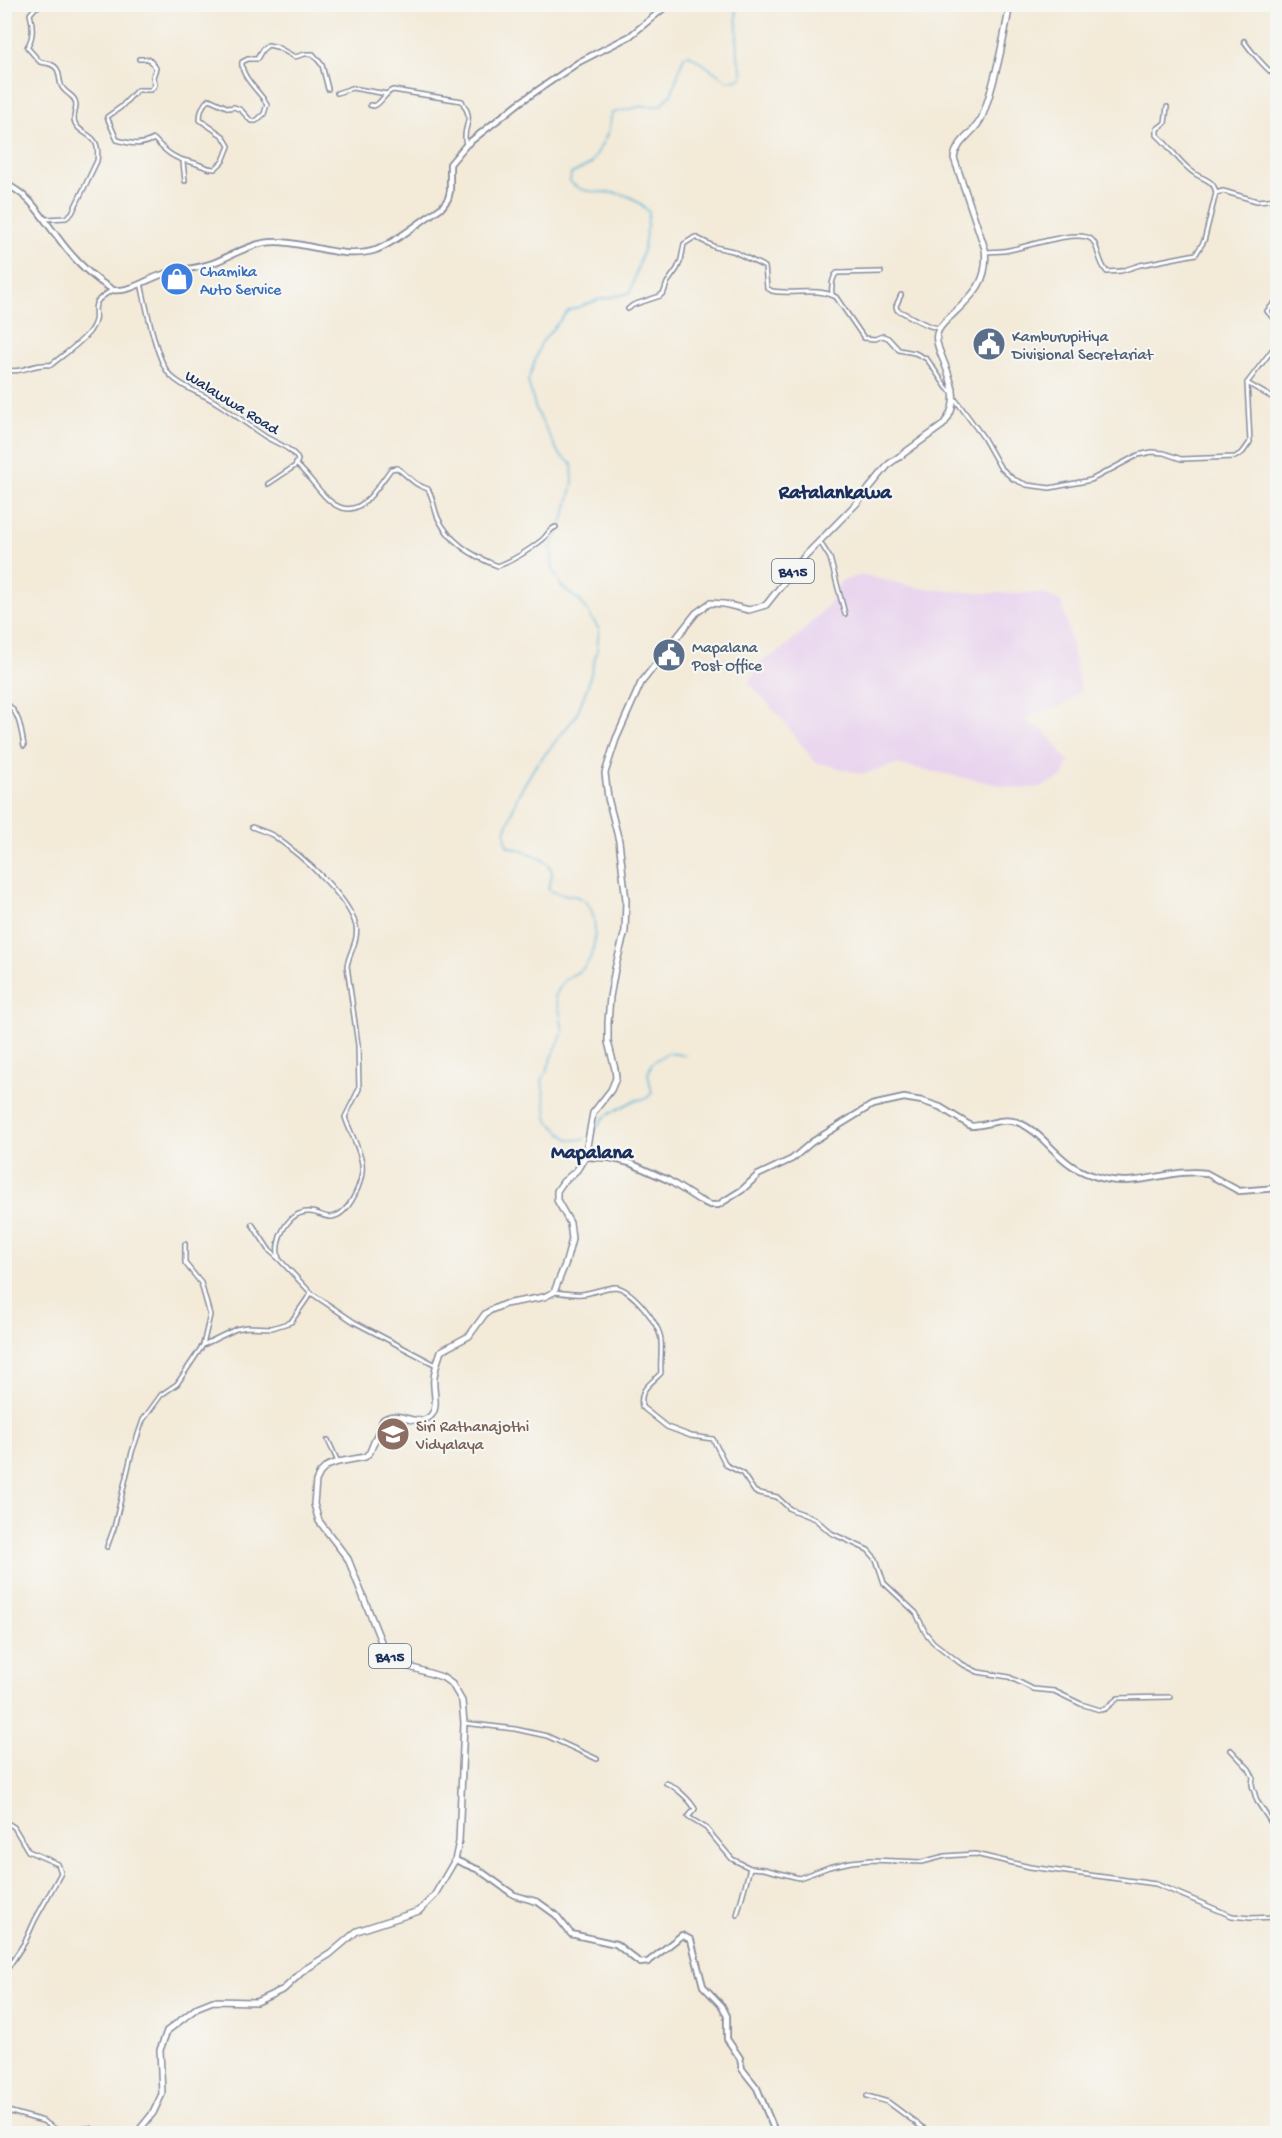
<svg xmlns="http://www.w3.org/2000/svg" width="1282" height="2138" viewBox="0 0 1282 2138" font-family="'Gochi Hand',sans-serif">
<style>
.built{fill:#e8d2ee}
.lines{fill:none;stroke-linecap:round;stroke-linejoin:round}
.stream{stroke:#5eb4da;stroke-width:1.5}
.street-casing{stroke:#878c9b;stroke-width:6}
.secondary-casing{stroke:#878c9b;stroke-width:8}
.primary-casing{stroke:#878c9b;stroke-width:8}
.street{stroke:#fff;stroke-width:3}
.secondary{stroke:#fff;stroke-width:4.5}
.primary{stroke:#fff;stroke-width:5}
.labels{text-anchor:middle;stroke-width:4.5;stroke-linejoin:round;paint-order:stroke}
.shield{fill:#f6f6f2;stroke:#5d6b8a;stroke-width:1.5}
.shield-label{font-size:15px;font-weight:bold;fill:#1b2f5e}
.shop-label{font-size:16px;fill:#366cbe;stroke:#f6f6f2;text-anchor:start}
.service-label{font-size:16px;fill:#4e5e75;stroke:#f6f6f2;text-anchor:start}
.street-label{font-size:16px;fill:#1b2f5e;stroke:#f6f6f2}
.education-label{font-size:16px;fill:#785e54;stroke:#f6f6f2;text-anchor:start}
.quarter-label{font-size:20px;font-weight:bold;fill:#1b2f5e;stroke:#f6f6f2}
</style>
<rect width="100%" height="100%" fill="#f6f6f2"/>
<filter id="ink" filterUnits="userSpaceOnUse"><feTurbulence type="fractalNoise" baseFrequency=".0167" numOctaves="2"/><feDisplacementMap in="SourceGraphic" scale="12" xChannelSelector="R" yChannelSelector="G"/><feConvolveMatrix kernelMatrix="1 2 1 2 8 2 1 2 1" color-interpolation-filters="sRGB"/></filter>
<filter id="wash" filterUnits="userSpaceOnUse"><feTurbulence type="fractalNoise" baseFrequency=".008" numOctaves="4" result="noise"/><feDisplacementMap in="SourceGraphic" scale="24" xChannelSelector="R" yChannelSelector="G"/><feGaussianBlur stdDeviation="1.35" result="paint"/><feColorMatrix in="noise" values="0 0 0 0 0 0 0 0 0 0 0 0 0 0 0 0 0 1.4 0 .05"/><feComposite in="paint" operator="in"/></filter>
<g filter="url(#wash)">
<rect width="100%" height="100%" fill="#f3ead8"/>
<!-- built -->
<path class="built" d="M863,575L919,588L978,593H1043L1062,602L1081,690L1062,706L1037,713L1024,721L1046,732L1069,762L1063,777L1041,787L1019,789L897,764L863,774L815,762L780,717L749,683L761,661L779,652L802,632L828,605L841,581Z"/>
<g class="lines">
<!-- stream -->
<g class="stream">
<path d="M592,1135L604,1117L633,1101L647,1098L652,1093L648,1074L652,1063L667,1053L685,1055"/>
<path d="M585,1139L570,1140L548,1121L542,1081L563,1032L560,1013L555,996C558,991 561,984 565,980C570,975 579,973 584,967C597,955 599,915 586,902C576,892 558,897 548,889C549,883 552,879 552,874C551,856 521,851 507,846L505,832L518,795L534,768L576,716L588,685L597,650L599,629L581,602L561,586L553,569L551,548L563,521L569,500L573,482L572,464L559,454L536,410L528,381L541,343L568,311L598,300L630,293L644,247L649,212C643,207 637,200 630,197C609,187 589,199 570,182L571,174L591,164L608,133L612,113L643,106H660L671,95L684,56L690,55L728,81L741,78L743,74L738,57L736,4"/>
</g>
</g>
</g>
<g filter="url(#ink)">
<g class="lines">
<!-- street casing -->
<g class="street-casing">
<g id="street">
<path d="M1244,41C1250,50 1269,73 1277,76"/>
<path d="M139,59H149L156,68L153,77L155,85L151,90H137L121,107L107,117L117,140C131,144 141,146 154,139C166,152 174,159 191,162C200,164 206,169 215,169L223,161L229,146L223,136L200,120C200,111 202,105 209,99L229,108L234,107L241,110L251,121H256L264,114L267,104C260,92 240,76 242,62L248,59H257L262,50L268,45L277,47L295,57L305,54H313L322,65L328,89"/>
<path d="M337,93L352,88L387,94"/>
<path d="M370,105L374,106C382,103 385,92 393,90L462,101C464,106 468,111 468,115C470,124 462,130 466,145"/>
<path d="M1167,107L1165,123L1157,129V135C1171,147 1180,165 1197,175C1206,180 1214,181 1216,193"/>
<path d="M183,162L185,181"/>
<path d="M46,219L66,218L72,213L97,161C102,132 81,137 75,123C72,117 76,112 76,105C76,96 66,94 62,87C59,82 60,74 57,69C53,63 46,63 40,62L27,47C34,38 33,24 30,14L36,7L48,4"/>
<path d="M986,252C993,251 1002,252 1009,250C1026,247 1077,229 1091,239C1098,243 1098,263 1107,272L1121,271L1140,265L1196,254L1204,241L1216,193L1223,191L1257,201L1278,199"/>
<path d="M141,283C146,305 156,360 170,375C182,388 202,393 217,403C233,413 249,426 266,437C276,443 294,449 298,460L295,466L268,484"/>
<path d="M832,295C831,289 832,277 837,273L881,272"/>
<path d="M901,295L896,306L897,310C912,316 923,326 938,328"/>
<path d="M1278,299L1267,311L1278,324"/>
<path d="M628,309L633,305L660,296L664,292L667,283L677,269L681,260L684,244L695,237L715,247L733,251L765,267L767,288L772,291C793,295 817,287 836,297L864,338L875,339L883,336L888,338L899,350L915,353L927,359L947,388L950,391L954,389"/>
<path d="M4,369C23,375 30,363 51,365C63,355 80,344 90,331C105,310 81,307 113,290"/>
<path d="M1247,383L1278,401"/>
<path d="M955,399L983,437L1000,467L1013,479L1027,485L1050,488L1091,480L1138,455L1152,452L1164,453L1181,459L1235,457L1243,452L1250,442L1247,383L1278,342"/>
<path d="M296,464C306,473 313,483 321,492C353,530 371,496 391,469L397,468C410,477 412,484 428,489C434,499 434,511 439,520C451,543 474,557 498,566C514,560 528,551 542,540C548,535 549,529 556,527"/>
<path d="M820,542L830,558L845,614"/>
<path d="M4,702C20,711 21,730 24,746"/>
<path d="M252,827C259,830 267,832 274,836C299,854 348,895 356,926C359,940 349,953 347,966L358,1045L359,1089L345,1117C350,1133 360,1148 362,1164C364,1180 350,1214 332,1217C325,1218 318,1212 310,1212C288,1210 273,1241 279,1259L311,1293L354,1322L436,1365"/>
<path d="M252,1224L270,1251L278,1258"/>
<path d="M185,1244V1263L201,1283L210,1315L203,1345"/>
<path d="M554,1292C563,1293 573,1295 582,1294C593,1293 603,1288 614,1287C631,1287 660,1324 661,1340C662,1351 660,1362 661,1373C651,1384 639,1388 642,1407L667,1427L691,1436L713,1439L726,1465L742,1473L755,1492L777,1497L790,1509L815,1519L831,1533L868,1550L876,1559L884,1583L916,1613L925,1632L933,1642L960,1663L978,1672L1009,1677L1033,1689L1054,1691L1081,1704L1100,1710L1105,1709L1118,1698L1170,1697"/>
<path d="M328,1440L338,1462"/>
<path d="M107,1547L114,1528L132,1452L143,1420L161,1395L177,1384L203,1345L236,1329L247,1327L272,1328L291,1322L311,1293"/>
<path d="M464,1723L515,1729L547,1736L597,1759"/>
<path d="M1231,1750L1249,1769L1253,1777L1252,1785L1257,1801L1278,1833"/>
<path d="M666,1783C675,1786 690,1800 695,1809L688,1817L706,1828L732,1859L750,1868"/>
<path d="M4,1821L14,1827L28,1851L58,1864L61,1873L35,1920L25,1942L4,1974"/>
<path d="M737,1915L750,1868L764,1869L799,1878L829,1867L851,1862L870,1860L922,1862L945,1856L975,1854L1030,1867L1156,1884L1232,1916L1250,1918L1278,1917"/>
<path d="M867,2096L888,2102L931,2134"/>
<path d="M4,2110L43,2121L57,2130L89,2128L106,2134"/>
<path d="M1159,2134H1171"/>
<path d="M1212,2134L1216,2130H1221"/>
</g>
</g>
<!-- secondary casing -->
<g class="secondary-casing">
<g id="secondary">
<path d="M4,183C31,196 39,213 56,235C71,256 91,277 113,290C132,292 146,279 164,274C180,269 197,269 213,263C229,257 246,246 264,243C301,237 338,262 376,250C395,243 424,219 442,207L448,199L450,191V164L466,145L519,103L579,62L630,36L669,4"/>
<path d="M585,1157L610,1158L630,1163L668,1180L699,1200L710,1205H718L742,1190L758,1175L792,1159L812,1142L872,1105L904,1098L922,1101L940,1107L971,1126C986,1126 1001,1117 1017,1122C1039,1130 1052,1152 1071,1165C1080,1172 1093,1176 1105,1179C1139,1187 1172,1168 1206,1173L1239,1191L1278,1188"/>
<path d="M455,1860L479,1870L514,1895L538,1902L556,1915L571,1934L616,1944L640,1963L648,1962L682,1935L691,1940L703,1986L722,2006L727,2016V2039L740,2058L742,2069L757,2088L776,2134"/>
</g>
</g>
<!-- primary casing -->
<g class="primary-casing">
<path id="primary" d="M136,2134L153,2113L162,2094L160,2050L167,2031L198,2007L213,2001L256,2002L284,1989L304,1970L330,1954L357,1931L419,1911L434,1896L455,1860L459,1842L464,1723L462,1701L452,1684L442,1677L397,1663L384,1649L348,1559L319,1521L314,1504L316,1481L320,1473L327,1466L338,1462L365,1457L370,1452L383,1420C397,1409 414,1427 428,1418C441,1410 432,1390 434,1378C435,1368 438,1360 441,1351L469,1336L485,1314L491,1310L505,1304L544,1297L554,1292L566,1262L572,1239L570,1223L557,1200V1191L563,1182L577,1170L585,1157L593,1113L611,1090L616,1078L615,1069L608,1042V1023L610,997L615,969L625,931L626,900L619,841L608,798L605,773L616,739L641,683L696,613L710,603L724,604L749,610L766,605L804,557L857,503L889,464L943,425C963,401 950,378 940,352C938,346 935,340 937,334C939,326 946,321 951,316C973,295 989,282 985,249L954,158C956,141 976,132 982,117C994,86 1004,38 1010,4"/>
</g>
<!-- street -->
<use href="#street" class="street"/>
<!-- secondary -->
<use href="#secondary" class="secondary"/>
<!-- primary -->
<use href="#primary" class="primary"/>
</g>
</g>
<!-- icons -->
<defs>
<g id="shop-disc" transform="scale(1.725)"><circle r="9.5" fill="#3f7fe0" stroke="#f6f6f2"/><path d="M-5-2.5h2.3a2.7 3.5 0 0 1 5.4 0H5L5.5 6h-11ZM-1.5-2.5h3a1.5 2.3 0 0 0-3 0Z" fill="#fff"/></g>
<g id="civic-disc" transform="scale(1.725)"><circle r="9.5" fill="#5c6f8a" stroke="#f6f6f2"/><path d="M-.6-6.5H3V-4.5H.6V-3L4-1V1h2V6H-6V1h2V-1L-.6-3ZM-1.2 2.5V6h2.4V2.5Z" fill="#fff"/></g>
<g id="school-disc" transform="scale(1.725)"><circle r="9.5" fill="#8d6e63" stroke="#f6f6f2"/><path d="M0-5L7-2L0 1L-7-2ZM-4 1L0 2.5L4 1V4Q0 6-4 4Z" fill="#fff"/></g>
</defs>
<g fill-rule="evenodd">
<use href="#shop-disc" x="177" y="279"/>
<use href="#civic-disc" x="989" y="344"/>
<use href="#civic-disc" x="669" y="655"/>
<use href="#school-disc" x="393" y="1434"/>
</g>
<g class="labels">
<!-- shield labels -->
<g class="shield">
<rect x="772" y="559" width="42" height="24" rx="4.5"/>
<rect x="369" y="1644" width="42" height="24" rx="4.5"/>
</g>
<g class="shield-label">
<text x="793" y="576">B415</text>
<text x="390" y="1661">B415</text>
</g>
<!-- shop labels -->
<g class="shop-label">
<text x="200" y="276">Chamika<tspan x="200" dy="18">Auto Service</tspan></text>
</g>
<!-- service labels -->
<g class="service-label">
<text x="1012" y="341">Kamburupitiya<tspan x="1012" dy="18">Divisional Secretariat</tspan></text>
<text x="692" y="652">Mapalana<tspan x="692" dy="18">Post Office</tspan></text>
</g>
<!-- street labels -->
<g class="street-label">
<text transform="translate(233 401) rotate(32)" y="6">Walawwa Road</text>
</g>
<!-- education labels -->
<g class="education-label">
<text x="416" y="1431">Siri Rathanajothi<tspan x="416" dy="18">Vidyalaya</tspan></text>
</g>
<!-- quarter labels -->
<g class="quarter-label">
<text x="835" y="498">Ratalankawa</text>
<text x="592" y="1158">Mapalana</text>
</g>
</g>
<!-- margin -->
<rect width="1282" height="2138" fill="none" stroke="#f6f6f2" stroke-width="24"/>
</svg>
